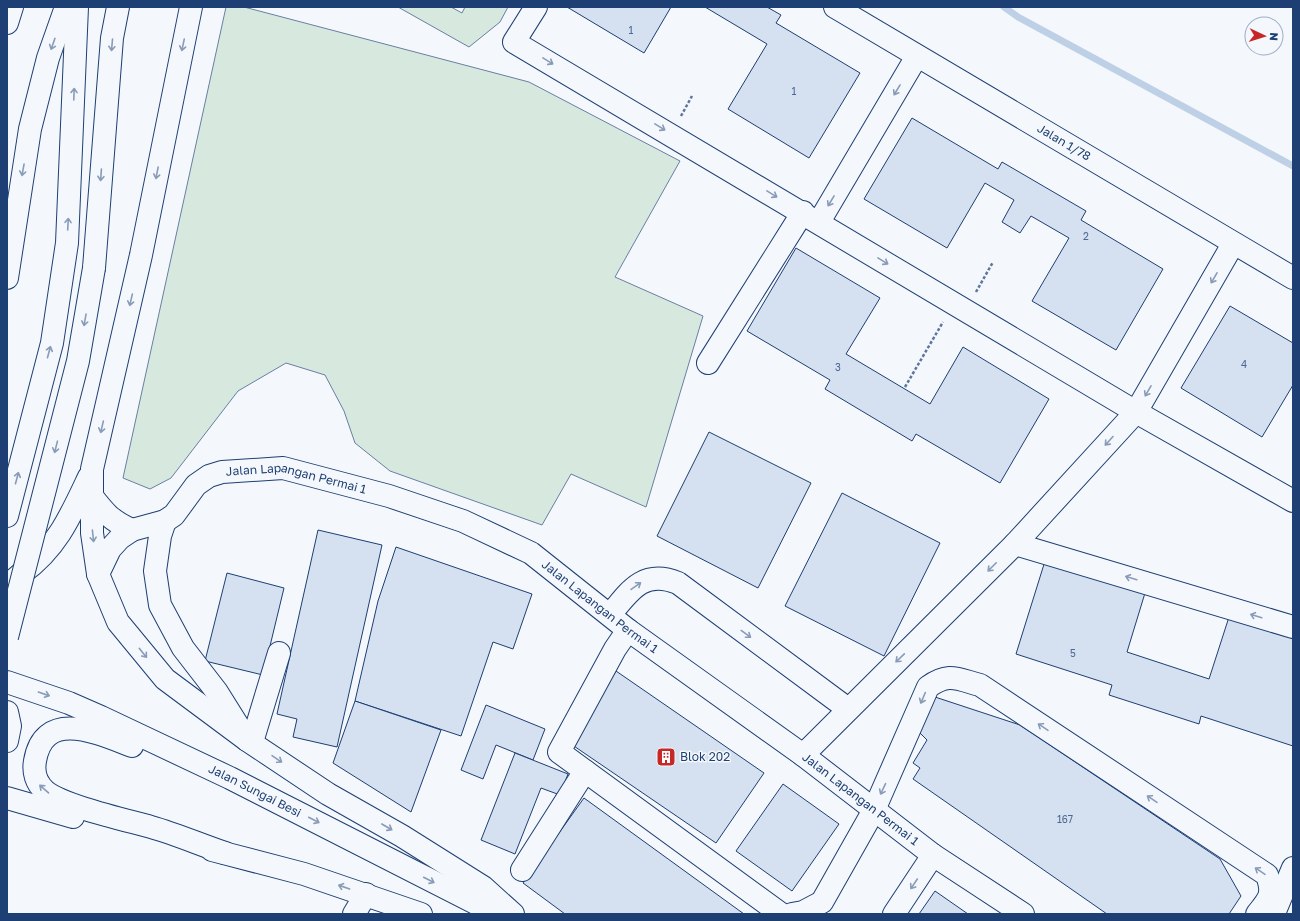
<svg xmlns="http://www.w3.org/2000/svg" width="1300" height="921" viewBox="0 0 1300 921" font-family="'Golos Text',sans-serif">
<style>
.green{fill:#d7e8df;stroke:#687fa3}
.lines{fill:none;stroke-linecap:round;stroke-linejoin:round}
.stream{stroke:#bed0e5;stroke-width:7}
.building{fill:#d5e0f0;stroke:#1d3f73}
.minor-casing{stroke:#1d3f73;stroke-width:24}
.major-casing{stroke:#1d3f73;stroke-width:24}
.highway-casing{stroke:#1d3f73;stroke-width:24}
.path{stroke:#5e769c;stroke-width:2.5;stroke-dasharray:3 2;stroke-linecap:butt}
.minor{stroke:#f4f7fb;stroke-width:22}
.major{stroke:#f4f7fb;stroke-width:22}
.highway{stroke:#f4f7fb;stroke-width:22}
.highway-bridge-casing{stroke:#1d3f73;stroke-width:24;stroke-linecap:butt}
.highway-bridge{stroke:#f4f7fb;stroke-width:22}
.oneway{stroke:#889bb7}
.labels{text-anchor:middle;stroke-width:3;stroke-linejoin:round;paint-order:stroke}
.number-label{font-size:10px;fill:#4b6792}
.street-label{font-size:12px;fill:#1d3f73;stroke:#f4f7fb}
.poi-label{font-size:12px;fill:#1d3f73;stroke:#f4f7fb;text-anchor:start}
</style>
<rect width="100%" height="100%" fill="#f4f7fb"/>
<!-- green -->
<g class="green">
<path d="M226,7H244L529,82L680,161L615,277L703,316L646,507L571,474L542,525L390,471L355,443L344,411L325,375L286,363L238,391L171,478L150,489L123,478Z"/>
<path d="M398,7H451L462,13L465,7H508L500,22L469,47Z"/>
</g>
<g class="lines">
<!-- stream -->
<path class="stream" d="M1004,7L1018,17L1293,166"/>
</g>
<!-- building -->
<g class="building">
<path d="M567,7H671L644,53Z"/>
<path d="M705,7H767L781,15L776,23L860,73L809,158L728,109L767,44Z"/>
<path d="M912,118L998,169L1002,162L1086,211L1081,220L1163,269L1116,350L1032,301L1069,238L1031,216L1020,233L1002,222L1014,200L985,183L947,248L864,199Z"/>
<path d="M796,248L880,298L846,354L930,404L963,347L1049,399L1000,483L916,434L912,441L825,389L830,380L747,331Z"/>
<path d="M1230,306L1293,343V385L1262,437L1181,388Z"/>
<path d="M709,432L811,483L758,588L657,536Z"/>
<path d="M842,493L940,543L884,656L785,606Z"/>
<path d="M318,530L382,545L337,747L293,737L297,719L277,714Z"/>
<path d="M396,547L532,594L513,649L493,642L461,736L355,701L378,601Z"/>
<path d="M1045,561L1145,593L1127,652L1209,679L1229,617L1293,637V746L1201,716L1199,724L1109,695L1112,685L1016,654Z"/>
<path d="M227,573L284,588L263,675L205,661Z"/>
<path d="M616,671L764,773L716,843L568,742Z"/>
<path d="M935,697L1020,725L1220,859L1241,896L1229,914H1107L913,779L920,768L913,763L927,740L918,731Z"/>
<path d="M355,701L441,730L411,812L333,763Z"/>
<path d="M486,705L545,729L533,760L496,745L483,779L461,770Z"/>
<path d="M515,753L568,774L560,795L541,788L515,854L481,840Z"/>
<path d="M783,784L839,824L792,891L736,851Z"/>
<path d="M584,798L744,914H565L523,883Z"/>
<path d="M935,891L968,914H919Z"/>
</g>
<g class="lines">
<!-- minor casing -->
<g class="minor-casing">
<g id="minor">
<path d="M536,7L514,42L1136,412L1293,501"/>
<path id="s1" d="M835,7L1293,278"/>
<path d="M819,222L917,56"/>
<path d="M708,363L803,212"/>
<path d="M91,495C104,512 111,521 132,530"/>
<path d="M165,521L160,536L155,571L160,605L183,648L217,692L247,740"/>
<path d="M1015,544L1293,627"/>
<path id="s2" d="M98,574L110,549L120,538L132,530L165,521L174,515L196,485L209,476L222,472L283,468L389,496L463,521L531,553L628,630L803,755L933,855L1023,914"/>
<path d="M610,615C630,590 644,569 678,583L848,709"/>
<path d="M628,630L615,649L559,752L781,914"/>
<path d="M252,742L279,653"/>
<path d="M803,755L1015,544L1136,412L1233,244"/>
<path d="M522,870L585,771"/>
<path d="M1275,911L1293,868"/>
<path d="M354,914L366,894"/>
<path d="M792,914L803,912L822,902L874,810L928,687C949,672 957,679 980,685L1267,875C1274,895 1269,899 1257,914"/>
<path d="M894,914L933,855"/>
</g>
</g>
<!-- major casing -->
<g class="major-casing">
<g id="major">
<path d="M191,7L141,255L92,469V533L98,574L118,622L165,679L247,740L328,794L402,836L483,887L513,914"/>
<path d="M7,23L12,7"/>
<path d="M7,278L30,129L48,58L66,7"/>
<path d="M7,584C13,581 18,577 22,573C57,548 71,515 89,477"/>
<path id="s3" d="M7,682L69,703L101,717L230,778L497,914"/>
<path d="M7,712L10,726L7,741"/>
<path d="M132,746C100,734 44,707 35,761C33,772 36,783 45,791C63,806 126,820 151,827C176,834 201,845 225,853"/>
<path d="M7,798L73,817"/>
<path d="M212,850L304,874L421,914"/>
</g>
</g>
<!-- highway casing -->
<g class="highway-casing">
<g id="highway">
<path d="M94,268L112,38L118,7"/>
<path d="M7,516L52,343L67,243L77,7"/>
</g>
</g>
<!-- path -->
<g class="path">
<path d="M681,116L692,96"/>
<path d="M976,292L993,262"/>
<path d="M905,387L943,322"/>
</g>
<!-- minor -->
<use href="#minor" class="minor"/>
<!-- major -->
<use href="#major" class="major"/>
<!-- highway -->
<use href="#highway" class="highway"/>
<!-- highway-bridge casing -->
<g class="highway-bridge-casing">
<path id="highway-bridge" d="M7,637L78,361L94,268"/>
</g>
<!-- highway-bridge -->
<use href="#highway-bridge" class="highway-bridge"/>
</g>
<!-- one-way arrows -->
<defs><path id="oneway-shaft" d="M-6 0H5M1.5-3L5.5 0L1.5 3" fill="none" stroke-width="1.6" stroke-linecap="round" stroke-linejoin="round"/></defs>
<g class="oneway">
<use href="#oneway-shaft" transform="translate(53 44) rotate(109)"/>
<use href="#oneway-shaft" transform="translate(112 45) rotate(95)"/>
<use href="#oneway-shaft" transform="translate(183 45) rotate(102)"/>
<use href="#oneway-shaft" transform="translate(548 61) rotate(31)"/>
<use href="#oneway-shaft" transform="translate(897 90) rotate(121)"/>
<use href="#oneway-shaft" transform="translate(74 94) rotate(-88)"/>
<use href="#oneway-shaft" transform="translate(660 127) rotate(31)"/>
<use href="#oneway-shaft" transform="translate(23 170) rotate(100)"/>
<use href="#oneway-shaft" transform="translate(157 173) rotate(101)"/>
<use href="#oneway-shaft" transform="translate(101 175) rotate(94)"/>
<use href="#oneway-shaft" transform="translate(772 194) rotate(31)"/>
<use href="#oneway-shaft" transform="translate(831 201) rotate(121)"/>
<use href="#oneway-shaft" transform="translate(68 224) rotate(-87)"/>
<use href="#oneway-shaft" transform="translate(883 261) rotate(31)"/>
<use href="#oneway-shaft" transform="translate(1214 278) rotate(120)"/>
<use href="#oneway-shaft" transform="translate(131 300) rotate(103)"/>
<use href="#oneway-shaft" transform="translate(85 320) rotate(100)"/>
<use href="#oneway-shaft" transform="translate(49 352) rotate(-75)"/>
<use href="#oneway-shaft" transform="translate(1148 391) rotate(120)"/>
<use href="#oneway-shaft" transform="translate(102 427) rotate(103)"/>
<use href="#oneway-shaft" transform="translate(1109 441) rotate(132)"/>
<use href="#oneway-shaft" transform="translate(56 447) rotate(104)"/>
<use href="#oneway-shaft" transform="translate(17 478) rotate(-75)"/>
<use href="#oneway-shaft" transform="translate(93 536) rotate(84)"/>
<use href="#oneway-shaft" transform="translate(992 567) rotate(135)"/>
<use href="#oneway-shaft" transform="translate(1131 578) rotate(-163)"/>
<use href="#oneway-shaft" transform="translate(636 586) rotate(-35)"/>
<use href="#oneway-shaft" transform="translate(1256 616) rotate(-163)"/>
<use href="#oneway-shaft" transform="translate(746 634) rotate(36)"/>
<use href="#oneway-shaft" transform="translate(143 653) rotate(51)"/>
<use href="#oneway-shaft" transform="translate(900 658) rotate(136)"/>
<use href="#oneway-shaft" transform="translate(44 694) rotate(19)"/>
<use href="#oneway-shaft" transform="translate(923 698) rotate(113)"/>
<use href="#oneway-shaft" transform="translate(1043 727) rotate(-146)"/>
<use href="#oneway-shaft" transform="translate(277 759) rotate(34)"/>
<use href="#oneway-shaft" transform="translate(44 789) rotate(-139)"/>
<use href="#oneway-shaft" transform="translate(883 789) rotate(115)"/>
<use href="#oneway-shaft" transform="translate(1152 799) rotate(-146)"/>
<use href="#oneway-shaft" transform="translate(314 820) rotate(27)"/>
<use href="#oneway-shaft" transform="translate(387 827) rotate(30)"/>
<use href="#oneway-shaft" transform="translate(1260 871) rotate(-146)"/>
<use href="#oneway-shaft" transform="translate(429 880) rotate(27)"/>
<use href="#oneway-shaft" transform="translate(914 884) rotate(124)"/>
<use href="#oneway-shaft" transform="translate(344 887) rotate(-161)"/>
</g>
<!-- icons -->
<defs>
<g id="building-square" transform="scale(1)"><rect x="-9" y="-9" width="18" height="18" rx="4" fill="#c62828" stroke="#f4f7fb"/><path d="M-4-6H4V6H1V3H-1V6H-4ZM-2.5-4.3h1.7v1.8h-1.7ZM.8-4.3h1.7v1.8H.8ZM-2.5-1h1.7V.8h-1.7ZM.8-1h1.7V.8H.8Z" fill="#fff"/></g>
</defs>
<g fill-rule="evenodd">
<use href="#building-square" x="666" y="757"/>
</g>
<g class="labels">
<!-- number labels -->
<g class="number-label">
<text x="631" y="34">1</text>
<text x="794" y="95">1</text>
<text x="1086" y="240">2</text>
<text x="1244" y="368">4</text>
<text x="838" y="371">3</text>
<text x="1073" y="657">5</text>
<text x="1065" y="823">167</text>
</g>
<!-- street labels -->
<g class="street-label">
<text dy="4" stroke="none"><textPath href="#s1" startOffset="266">Jalan 1/78</textPath></text>
<text dy="4" stroke="none"><textPath href="#s2" startOffset="244">Jalan Lapangan Permai 1</textPath></text>
<text dy="4" stroke="none"><textPath href="#s2" startOffset="580">Jalan Lapangan Permai 1</textPath></text>
<text dy="4" stroke="none"><textPath href="#s3" startOffset="271">Jalan Sungai Besi</textPath></text>
<text dy="4" stroke="none"><textPath href="#s2" startOffset="904">Jalan Lapangan Permai 1</textPath></text>
</g>
<!-- poi labels -->
<g class="poi-label">
<text x="680" y="761">Blok 202</text>
</g>
</g>
<!-- border -->
<rect width="1300" height="921" fill="none" stroke="#1d3f73" stroke-width="16"/>
<!-- north arrow -->
<g transform="translate(1264 36) rotate(94)"><circle r="19" fill="#f4f7fb" stroke="#9eadc5"/>
<path d="M0-3L7 15L0 10L-7 15Z" fill="#c62828"/>
<text y="-6" font-size="11" font-weight="bold" text-anchor="middle" fill="#1d3f73">N</text>
</g>
</svg>
